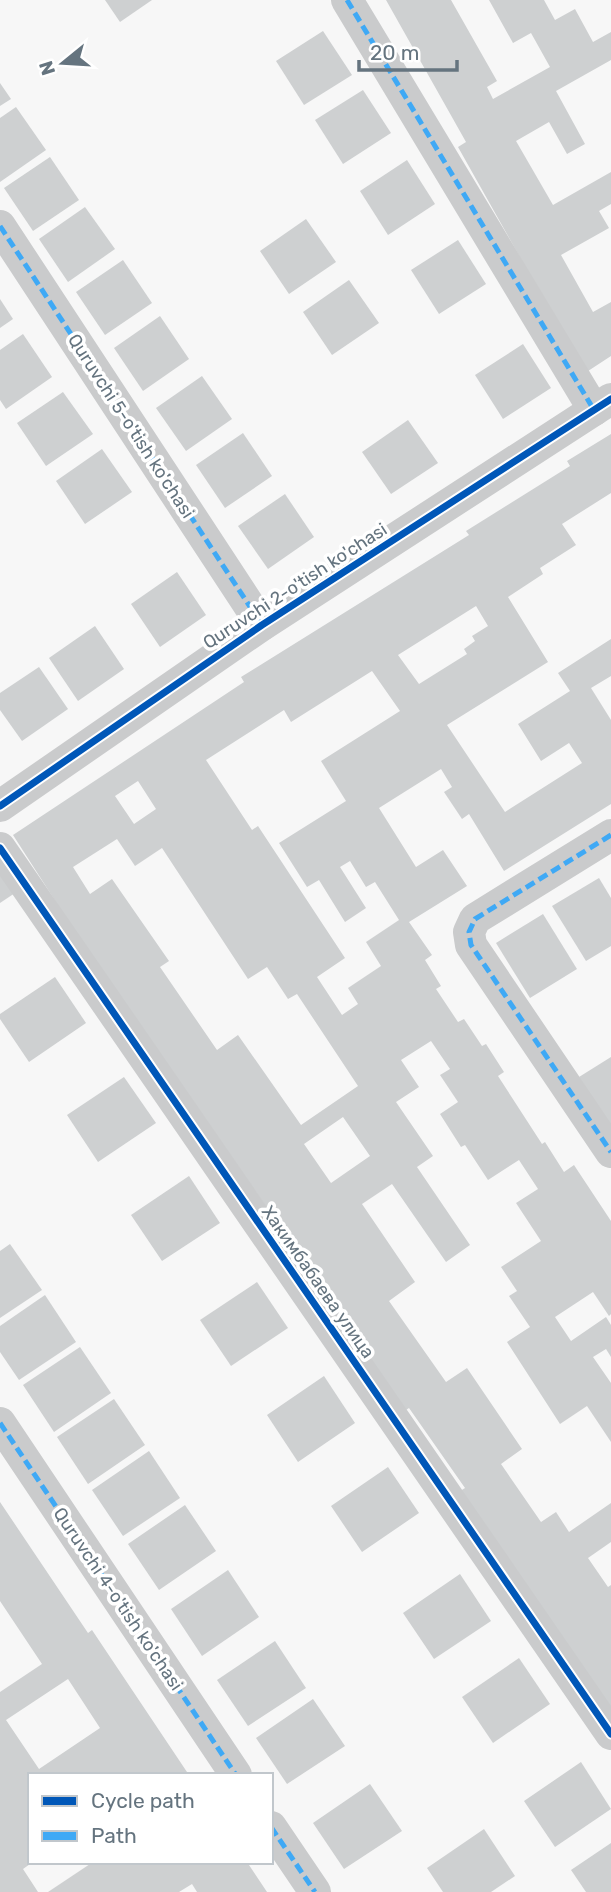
<svg xmlns="http://www.w3.org/2000/svg" width="611" height="1892" viewBox="0 0 611 1892" font-family="Rubik,sans-serif">
<style>
.building{fill:#ced0d1;fill-rule:evenodd}
.lines{fill:none;stroke-linecap:round;stroke-linejoin:round}
.street{stroke:#cacbcc;stroke-width:32}
.quiet{stroke:#3fa9f5;stroke-width:5;stroke-dasharray:10 5;stroke-linecap:butt}
.cycleway-casing{stroke:#fff;stroke-width:11}
.cycleway{stroke:#0057b8;stroke-width:7}
.labels{text-anchor:middle;stroke-width:7;stroke-linejoin:round;paint-order:stroke}
.street-label{font-size:18px;fill:#65747f;stroke:#fff}
</style>
<rect width="100%" height="100%" fill="#f7f7f7"/>
<!-- building -->
<g class="building">
<path d="M105,0H152L120,22Z"/>
<path d="M386,0H451L497,81L487,87L493,99L550,67L531,33L513,43L489,0H544L555,20L575,9L593,42L611,32V60L556,91L585,144L567,154L549,122L516,141L553,205L611,172V204L599,211L609,228L561,255L593,312L611,302V356L585,373L458,147L466,142Z"/>
<path d="M323,31L352,75L304,105L276,61Z"/>
<path d="M0,83L11,99L0,106Z"/>
<path d="M363,90L391,133L343,164L315,120Z"/>
<path d="M16,107L46,150L0,182V118Z"/>
<path d="M50,157L79,200L33,231L4,188Z"/>
<path d="M407,160L435,204L388,235L360,191Z"/>
<path d="M85,207L115,249L68,282L39,239Z"/>
<path d="M306,219L336,262L289,294L260,251Z"/>
<path d="M458,240L486,284L439,314L411,270Z"/>
<path d="M123,260L152,303L105,335L76,292Z"/>
<path d="M349,280L379,323L332,355L303,312Z"/>
<path d="M0,299L13,319L0,328Z"/>
<path d="M160,316L189,359L143,391L114,348Z"/>
<path d="M23,334L52,377L6,409L0,400V350Z"/>
<path d="M523,344L551,388L503,419L475,375Z"/>
<path d="M202,376L232,419L186,451L156,408Z"/>
<path d="M63,392L93,434L46,466L17,423Z"/>
<path d="M408,420L438,463L391,494L362,452Z"/>
<path d="M243,433L272,476L225,508L196,465Z"/>
<path d="M611,434V493L562,524L576,545L540,568L543,574L508,597L548,662L447,725L505,812L582,763L569,743L541,761L518,724L570,691L558,673L611,639V676L591,688L611,720V804L504,871L469,814L462,819L444,792L452,787L441,769L379,808L416,867L443,850L467,886L409,922L432,955L425,960L441,986L436,989L458,1022L464,1019L482,1046L486,1044L504,1072L498,1076L542,1144L545,1142L564,1172L574,1165L611,1221V1314L609,1316L593,1292L555,1317L571,1341L606,1317L611,1325V1357L606,1349L593,1357L611,1383V1442L587,1406L560,1424L507,1342L530,1327L509,1296L517,1291L501,1267L541,1241L516,1203L538,1189L519,1160L488,1180L465,1145L461,1147L440,1114L458,1102L440,1075L450,1069L431,1041L401,1060L419,1087L396,1102L433,1156L417,1167L470,1245L446,1262L392,1184L362,1204L415,1282L389,1301L446,1382L467,1368L522,1449L501,1464L541,1522L556,1512L569,1532L611,1503V1542L588,1558L608,1587L611,1585V1714L457,1493L465,1488L409,1408L403,1412L347,1330L354,1325L301,1246L296,1250L63,913L13,835L244,682L241,677L469,535L466,531L570,466L567,461ZM476,606L488,626L472,636L475,641L464,649L467,654L419,684L398,655ZM372,671L400,711L321,761L346,801L279,843L307,887L319,880L345,922L366,908L340,867L350,861L366,887L375,882L399,920L366,942L381,966L348,988L358,1004L342,1015L317,977L345,958L258,826L252,830L206,760L284,710L291,722ZM138,781L156,809L134,824L115,796ZM117,839L135,866L162,848L248,979L267,967L288,999L297,994L358,1086L301,1125L238,1035L217,1050L160,967L169,961L112,879L90,894L73,867ZM343,1117L370,1156L331,1183L304,1144Z"/>
<path d="M102,449L132,492L85,524L56,481Z"/>
<path d="M285,494L314,537L268,569L238,526Z"/>
<path d="M177,572L206,615L160,647L131,604Z"/>
<path d="M95,626L124,669L78,701L49,658Z"/>
<path d="M39,667L68,709L22,741L0,710V693Z"/>
<path d="M0,871L15,893L0,903Z"/>
<path d="M599,878L611,898V946L586,961L552,906Z"/>
<path d="M543,914L577,969L530,998L496,943Z"/>
<path d="M55,977L86,1023L29,1062L0,1019V1014Z"/>
<path d="M611,1057V1128L579,1077Z"/>
<path d="M124,1077L156,1123L98,1162L67,1115Z"/>
<path d="M189,1176L220,1223L162,1261L131,1215Z"/>
<path d="M10,1244L42,1290L0,1318V1251Z"/>
<path d="M257,1282L288,1328L231,1366L200,1320Z"/>
<path d="M45,1295L76,1342L19,1380L0,1352V1326Z"/>
<path d="M80,1347L111,1393L54,1432L23,1385Z"/>
<path d="M324,1376L355,1423L298,1462L267,1415Z"/>
<path d="M114,1399L145,1445L88,1484L57,1437Z"/>
<path d="M149,1451L180,1498L123,1536L92,1490Z"/>
<path d="M388,1467L419,1513L362,1552L331,1506Z"/>
<path d="M0,1502L88,1633L92,1630L189,1775H30V1864L23,1869L38,1892H0V1692L42,1664L0,1601ZM68,1679L100,1728L39,1769L6,1720Z"/>
<path d="M185,1505L216,1551L159,1590L128,1544Z"/>
<path d="M228,1570L259,1617L202,1656L171,1609Z"/>
<path d="M460,1574L491,1621L434,1659L403,1613Z"/>
<path d="M275,1641L306,1688L248,1726L217,1680Z"/>
<path d="M519,1658L550,1704L493,1743L462,1697Z"/>
<path d="M313,1699L345,1746L287,1784L256,1738Z"/>
<path d="M581,1762L611,1809L555,1847L524,1801Z"/>
<path d="M370,1784L402,1831L344,1869L313,1823Z"/>
<path d="M484,1829L515,1876L491,1892H443L427,1868Z"/>
<path d="M611,1843V1892H586L571,1870Z"/>
<path d="M93,1862H247L267,1892H197L192,1884L179,1892H48Z"/>
</g>
<g class="lines">
<!-- street -->
<g class="street">
<path d="M347,0L594,410"/>
<path d="M0,226L262,625"/>
<path d="M0,806L262,625L611,399"/>
<path d="M611,835L475,919L469,932L471,945L611,1152"/>
<path d="M0,848L611,1734"/>
<path d="M0,1423L236,1775"/>
<path d="M271,1827L315,1892"/>
</g>
<!-- quiet -->
<g class="quiet">
<path d="M347,0L594,410"/>
<path d="M0,226L262,625"/>
<path d="M611,835L475,919L469,932L471,945L611,1152"/>
<path d="M0,1423L236,1775"/>
<path d="M271,1827L315,1892"/>
</g>
<!-- cycleway casing -->
<g class="cycleway-casing">
<g id="cycleway">
<path d="M0,806L262,625L611,399"/>
<path d="M0,848L611,1734"/>
</g>
</g>
<!-- cycleway -->
<use href="#cycleway" class="cycleway"/>
</g>
<g class="labels">
<!-- street labels -->
<g class="street-label">
<text transform="translate(131 426) rotate(57)" y="6">Quruvchi 5-o'tish ko'chasi</text>
<text transform="translate(295 586) rotate(-33)" y="6">Quruvchi 2-o'tish ko'chasi</text>
<text transform="translate(318 1282) rotate(55)" y="6">Хакимбабаева улица</text>
<text transform="translate(118 1599) rotate(56)" y="6">Quruvchi 4-o'tish ko'chasi</text>
</g>
</g>
<!-- legend -->
<rect x="28" y="1773" width="245" height="91" fill="#ffffff" stroke="#c1c7cc" stroke-width="2"/>
<rect x="42" y="1796" width="35" height="10" fill="#0057b8" stroke="#c1c7cc" stroke-width="2"/>
<text x="91" y="1808" font-size="21" fill="#65747f">Cycle path</text>
<rect x="42" y="1831" width="35" height="10" fill="#3fa9f5" stroke="#c1c7cc" stroke-width="2"/>
<text x="91" y="1843" font-size="21" fill="#65747f">Path</text>
<!-- north arrow -->
<g transform="translate(63 63) rotate(252)" stroke="#ffffff" stroke-width="5" paint-order="stroke">
<path d="M0-5L12 26L0 18L-12 26Z" fill="#65747f"/>
<text y="-10" font-size="19" font-weight="bold" text-anchor="middle" fill="#65747f">N</text>
</g>
<!-- scale -->
<path d="M359 60v10h98v-10" fill="none" stroke="#65747f" stroke-width="3.5"/>
<text x="370" y="60" font-size="21" fill="#65747f" stroke="#ffffff" stroke-width="5" paint-order="stroke">20 m</text>
</svg>
